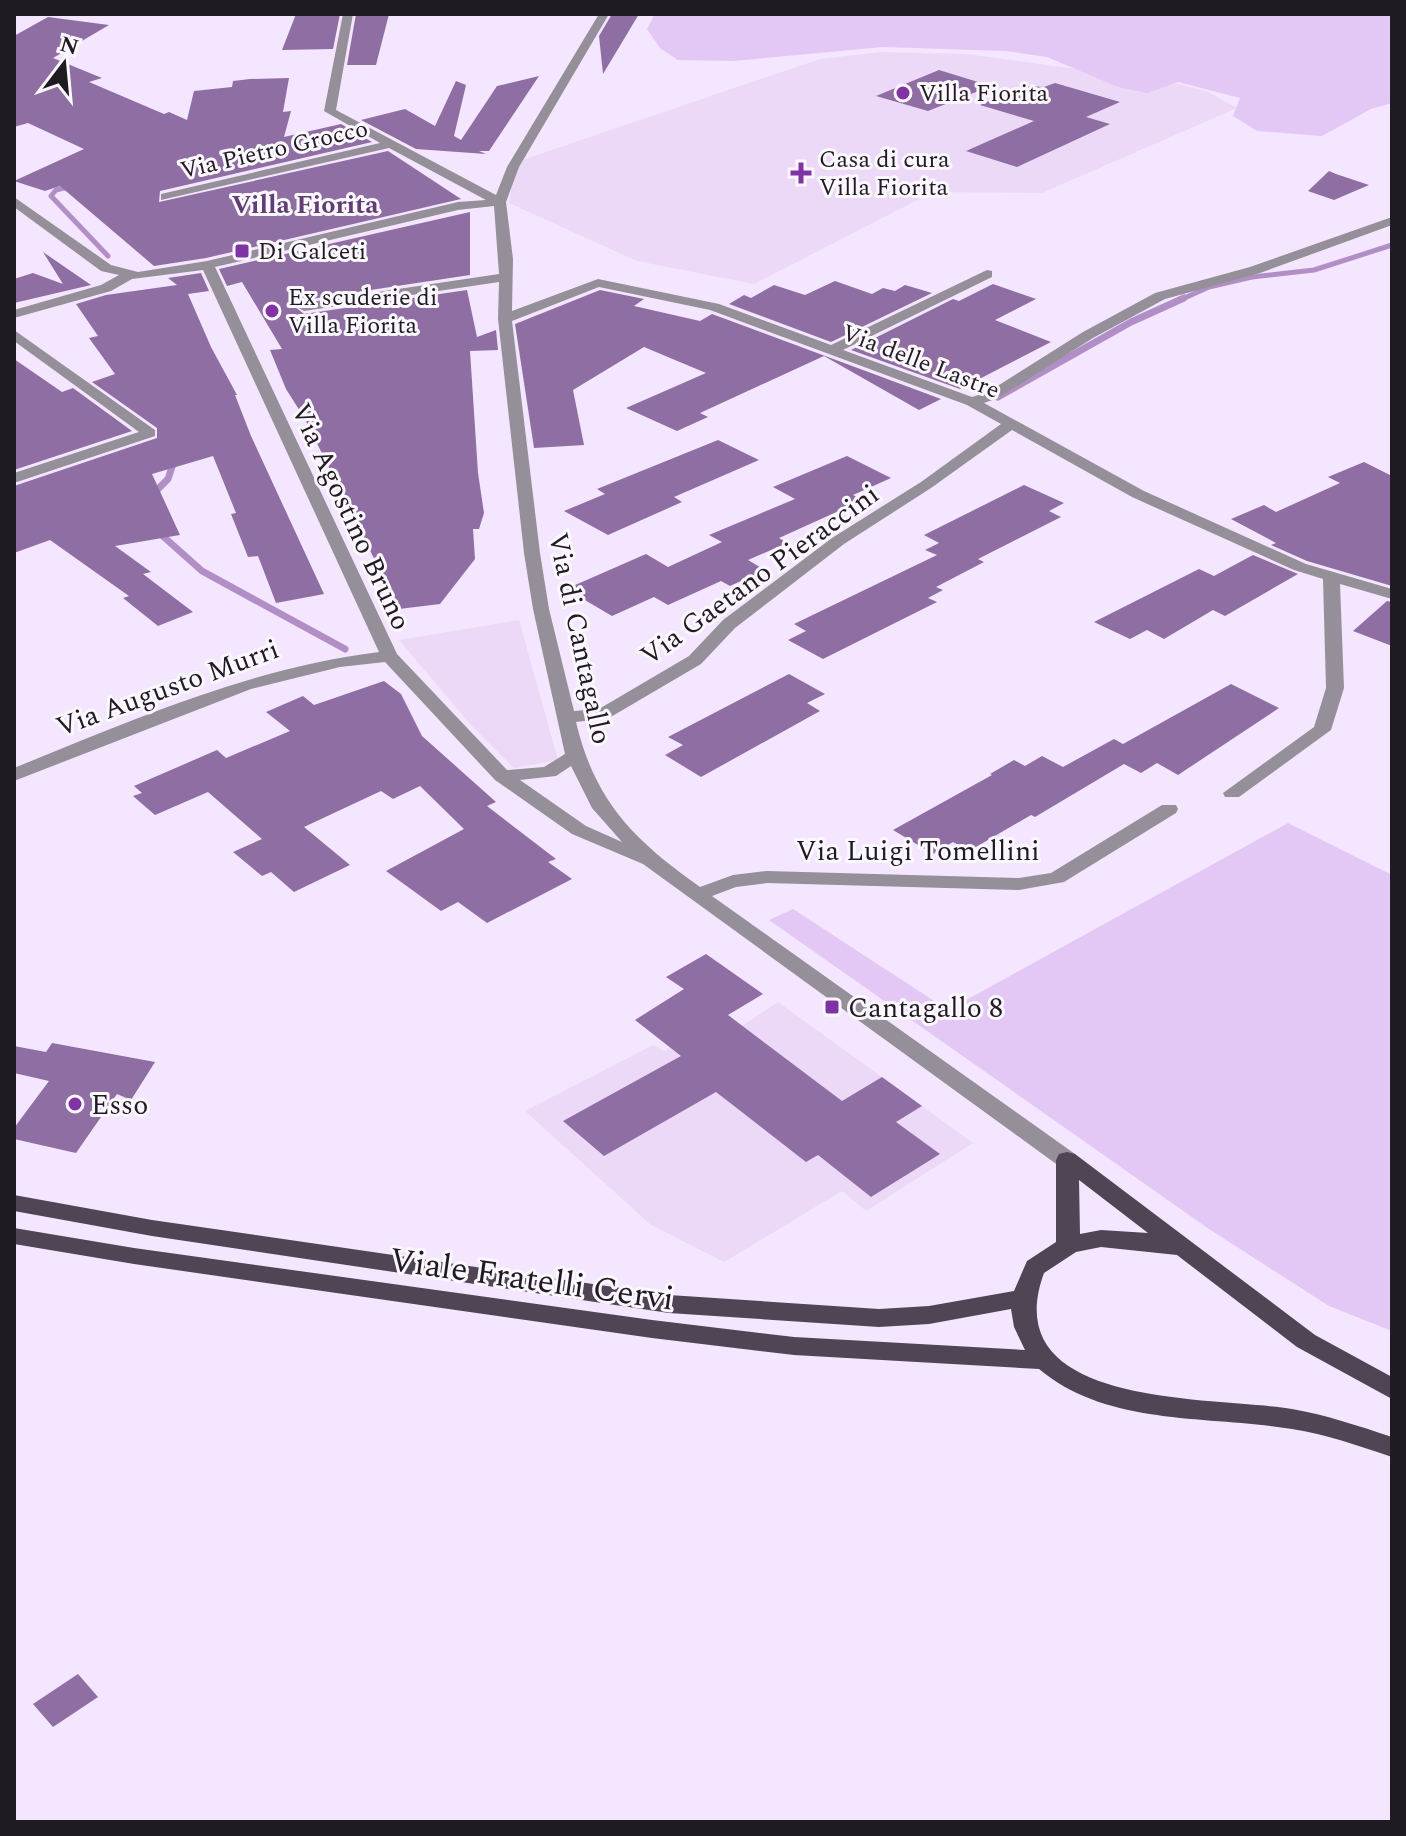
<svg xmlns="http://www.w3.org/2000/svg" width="1406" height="1836" viewBox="0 0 1406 1836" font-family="Spectral,serif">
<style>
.built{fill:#ecd9f8}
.green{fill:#e3c8f5}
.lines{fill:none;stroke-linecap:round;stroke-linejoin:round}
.stream-far1{stroke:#b18fc6;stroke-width:5}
.stream{stroke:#b18fc6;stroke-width:7}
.building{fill:#8f6ea3}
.minor{fill:#958f99;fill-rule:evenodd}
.major{fill:#4f4555;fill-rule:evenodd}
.poi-dot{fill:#7f33a4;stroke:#fbf8fd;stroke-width:3}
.labels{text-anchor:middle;stroke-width:6;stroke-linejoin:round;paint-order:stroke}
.far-poi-label{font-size:24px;fill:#201a23;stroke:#fbf8fd;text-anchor:start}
.far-street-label{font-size:24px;fill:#201a23;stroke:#fbf8fd}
.far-neighbourhood-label{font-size:26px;font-weight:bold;fill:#613d76;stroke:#fbf8fd}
.street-label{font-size:28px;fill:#201a23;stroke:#fbf8fd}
.poi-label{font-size:28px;fill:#201a23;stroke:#fbf8fd;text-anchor:start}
.near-street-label{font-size:34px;fill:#201a23;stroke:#fbf8fd}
</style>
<rect width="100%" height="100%" fill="#f4e6fe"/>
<!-- built -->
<g class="built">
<path d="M881,52L967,54L1164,81L1206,91L1237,108L1042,193L933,192L754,284L637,261L509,203L516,162L820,59Z"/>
<path d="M519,620L558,760L514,768L471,725L399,640Z"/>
<path d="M778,1002L973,1143L866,1211L842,1191L724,1262L651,1225L525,1111L653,1045L664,1051L703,1030L721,1040Z"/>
</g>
<!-- green -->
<g class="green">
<path d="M655,14H1392V103L1371,109L1322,136L1257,131L1233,116L1240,98L1178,82L1147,93L1118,87L1047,57L1006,51L883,47L734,61L678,60L660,48L647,29Z"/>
<path d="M1288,823L1392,875V1331L1329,1306L1209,1229L769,920L793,909L948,1010Z"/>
</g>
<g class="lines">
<!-- stream-far1 -->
<g class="stream-far1">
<path d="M72,186L56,190L51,196L108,256"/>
<path d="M1180,300L1209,287L1252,277L1314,270L1392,245"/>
</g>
<!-- stream -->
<g class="stream">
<path d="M998,397L1131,322L1184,298"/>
<path d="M152,495L168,479L175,458"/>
<path d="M156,530L202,571L345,649"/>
</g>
</g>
<!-- building -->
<g class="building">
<path d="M296,14H340L333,49L282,50Z"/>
<path d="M356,14H389L376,65H347Z"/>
<path d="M612,14H639L603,74L599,36Z"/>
<path d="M48,17L109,25L53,58L102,78L89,82L164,114L169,112L187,120L194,91L232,87L233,81L250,79L289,78L283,112L291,111L284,137L341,124L372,142L160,191L159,202L388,151L461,199L206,258L154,266L60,186L45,191L14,181L84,149L28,123L14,127V36Z"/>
<path d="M939,70L991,86L928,111L876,96Z"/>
<path d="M539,76L489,151H479L486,154L416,149L361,120L405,109L435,126L456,81L466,85L454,136L461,140L497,86Z"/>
<path d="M1055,83L1120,102L1086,117L1110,124L1017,167L966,151L1034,121L980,105L1024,86L1044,87Z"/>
<path d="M1329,171L1336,174L1369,185L1334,200L1308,191Z"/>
<path d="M470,212V275L304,300L294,306L304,314L467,290L477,337L496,330L498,350L470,351L478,473L484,513L479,529H473L475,559L440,604L399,609L305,419L286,389L270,350L282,349L242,282L227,286L219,269Z"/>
<path d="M43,252L91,285L14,303V279L33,273L63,284Z"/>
<path d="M201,273L209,291L188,294L211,347L237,395H235L251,436L324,594L276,603L258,556L248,557L231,514L236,513L213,456L152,474L180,535L115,546L151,572L143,574L193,612L158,626L123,598L129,596L50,540L14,553V486L157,438V428L92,382L115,374L89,338L98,336L76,304L106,295L177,285L168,278Z"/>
<path d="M835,281L872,294L883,288L895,291L905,285L932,293L831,342L729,304L744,295L751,298L774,285L805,295Z"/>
<path d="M993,284L1036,299L995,320L1051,342L960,389L851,350L953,299L959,301Z"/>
<path d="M600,290L644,299L634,306L700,321L712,314L941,399L919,410L824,356L700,413L708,417L677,431L626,408L706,373L644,347L573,390L584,445L534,448L515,324Z"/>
<path d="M14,359L62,392L73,388L132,431L14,470Z"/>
<path d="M718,440L759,460L674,497L682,502L608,535L564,511L605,494L597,489Z"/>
<path d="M847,456L891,478L853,495L863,500L779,538L787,543L748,560L765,570L730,586L721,581L668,605L654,597L612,616L566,589L646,554L668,567L722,542L709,535L795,499L773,487Z"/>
<path d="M1364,462L1392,476V586L1307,561L1271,545L1276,543L1231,519L1264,505L1276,512L1340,483L1328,477Z"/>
<path d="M1024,485L1064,503L1049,511L1061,517L978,559L984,562L936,587L943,590L928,598L937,602L823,659L788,640L806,631L794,624L937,555L925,550L939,543L924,535Z"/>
<path d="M1253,555L1298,574L1225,616L1213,610L1164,639L1147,630L1130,639L1094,622L1199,569L1214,576Z"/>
<path d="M1387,601L1392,602V646L1353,631Z"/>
<path d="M789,674L825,694L807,703L820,711L701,777L665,755L683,745L668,737Z"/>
<path d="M384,681L401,694L422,736L496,802L487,806L556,859L548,862L572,879L487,923L458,902L441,911L386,871L464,829L420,786L393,799L381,791L304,827L350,865L294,892L271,872L262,876L233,852L262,839L208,792L155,815L133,796L142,793L134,786L217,750L226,758L290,731L266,712L303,696L314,705Z"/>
<path d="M1231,684L1279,708L1178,775L1157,763L1141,773L1124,764L1035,817L1031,815L969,851L953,842L933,854L893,830L992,775L990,774L1014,760L1025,766L1042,756L1063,767L1114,739L1123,744Z"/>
<path d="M706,954L763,994L728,1015L842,1101L882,1077L922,1106L896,1122L940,1154L871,1197L818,1155L806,1162L716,1092L604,1156L563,1121L681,1056L635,1020L684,989L666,977Z"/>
<path d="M52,1043L155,1062L131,1100L117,1094L76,1153L14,1139V1128L49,1081L14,1073V1046L46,1052Z"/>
<path d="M78,1674L98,1697L53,1727L33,1704Z"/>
</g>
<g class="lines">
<!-- minor -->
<g class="minor">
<path d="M343,14H353L336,110L496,195L507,167L599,14H609L519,167L506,202L513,259L512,311L598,279L719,304L831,345L987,270L992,271V277L843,350L972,397L988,392L1083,332L1155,293L1250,267L1392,217V225L1260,273L1165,299L1093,338L998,398L984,403L1144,491L1306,564L1392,589V599L1340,584L1344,688L1331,730L1239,797H1225L1223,793L1314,727L1326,688L1323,579L1294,570L1132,497L1012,430L931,488L844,544L735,628L701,664L609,718L576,722C595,802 634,840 700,887L733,875L767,871L1019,878L1051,873L1162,805H1176L1178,809L1176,813L1064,882L1019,890L767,883L736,887L712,896L1075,1154L1078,1160L1075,1166H1059L643,864L572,834L495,780L385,662L340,667L251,689L14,781V768C133,720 250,668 379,652L203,270L132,279L111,291L14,318V310L101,285L119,275L101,271L14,207V197L111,265L138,272L207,261L458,202L486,200L389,148L161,200V194L380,143L324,111ZM494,206L499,274L304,303L297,307L304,311L499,282L498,319L524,553L533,609L565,754L544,767L507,770L397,654L215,267L458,210ZM599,287L710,310L967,405L1001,424L921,482L832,538L723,620L689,656L599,709L574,711L549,609L540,553L512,321ZM571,766L592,808L622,842L586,826L520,780L556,776Z"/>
<path d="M14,330L155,430V436L14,483V473L139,432L14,341Z"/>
</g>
<!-- major -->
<path class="major" d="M1067,1152L1075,1154L1315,1335L1392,1377V1399L1297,1347L1177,1255L1101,1247L1076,1252L1044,1273C994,1410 1214,1396 1292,1409C1326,1415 1359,1426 1392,1437V1457C1359,1446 1326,1434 1292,1429C1208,1415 1108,1427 1039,1369L794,1355L652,1338L134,1264L14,1244V1228L134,1248L652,1320L794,1337L1025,1350L1014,1327L1011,1309L929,1324L879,1327L669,1313L152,1236L14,1211V1195L152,1220L669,1295L879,1309L929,1306L1014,1291L1027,1261L1056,1242V1160L1059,1154ZM1079,1180L1148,1233L1101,1230L1080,1234Z"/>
</g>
<!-- markers -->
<g class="poi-dot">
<circle cx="903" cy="93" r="8"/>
<path d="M797 161h8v8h8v8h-8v8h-8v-8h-8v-8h8z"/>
<rect x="234" y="243" width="16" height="16" rx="4"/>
<circle cx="272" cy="311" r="8"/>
<rect x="824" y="999" width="16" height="16" rx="4"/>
<circle cx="75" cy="1104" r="8"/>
</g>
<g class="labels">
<!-- far-poi labels -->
<g class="far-poi-label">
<text x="919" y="101">Villa Fiorita</text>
<text x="819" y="167">Casa di cura<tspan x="819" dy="28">Villa Fiorita</tspan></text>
<text x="258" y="259">Di Galceti</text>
<text x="288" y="305">Ex scuderie di<tspan x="288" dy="28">Villa Fiorita</tspan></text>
</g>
<!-- far-street labels -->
<g class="far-street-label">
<text transform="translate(274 149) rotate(-13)" y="8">Via Pietro Grocco</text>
<text transform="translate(921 361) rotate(21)" y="8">Via delle Lastre</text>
</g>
<!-- far-neighbourhood labels -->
<g class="far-neighbourhood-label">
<text x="305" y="213">Villa Fiorita</text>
</g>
<!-- street labels -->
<g class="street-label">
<text transform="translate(352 516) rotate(65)" y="10">Via Agostino Bruno</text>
<text transform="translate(759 574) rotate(-36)" y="10">Via Gaetano Pieraccini</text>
<text transform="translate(581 638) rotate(78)" y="10">Via di Cantagallo</text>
<text transform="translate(167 687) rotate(-20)" y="10">Via Augusto Murri</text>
<text x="918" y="860">Via Luigi Tomellini</text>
</g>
<!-- poi labels -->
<g class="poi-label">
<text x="848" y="1017">Cantagallo 8</text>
<text x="91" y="1114">Esso</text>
</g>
<!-- near-street labels -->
<g class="near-street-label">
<text transform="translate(532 1278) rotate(8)" y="12">Viale Fratelli Cervi</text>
</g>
</g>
<!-- border -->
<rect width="1406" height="1836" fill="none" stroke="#201a23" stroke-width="32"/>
<!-- north arrow -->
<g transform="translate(64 64) rotate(16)" stroke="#fbf8fd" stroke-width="6" paint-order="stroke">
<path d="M0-6L14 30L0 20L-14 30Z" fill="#201a23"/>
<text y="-12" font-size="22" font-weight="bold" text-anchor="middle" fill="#201a23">N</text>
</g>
</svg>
